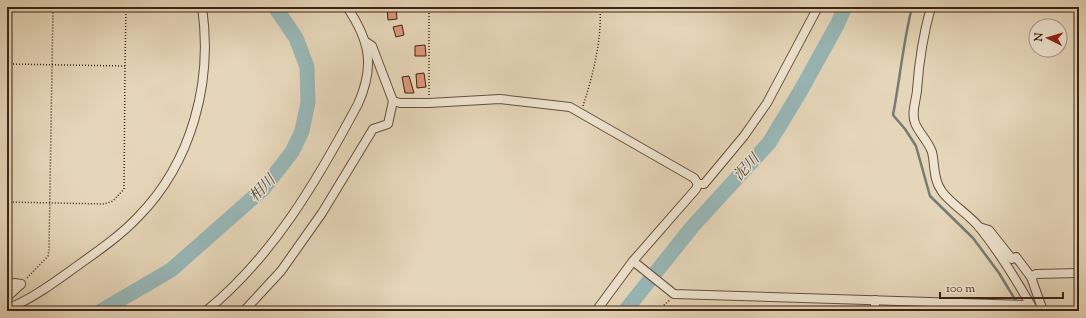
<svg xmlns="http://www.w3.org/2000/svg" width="1086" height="318" viewBox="0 0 1086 318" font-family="'Sorts Mill Goudy','Noto Serif JP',serif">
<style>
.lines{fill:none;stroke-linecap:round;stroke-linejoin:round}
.stream{stroke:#747c76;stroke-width:2.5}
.river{stroke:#98b7b7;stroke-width:15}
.building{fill:#dd9676;stroke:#3d2414}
.minor-casing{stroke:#67503d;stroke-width:10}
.path{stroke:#3d2414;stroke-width:1.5;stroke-dasharray:1 2;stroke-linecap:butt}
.minor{stroke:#efe4d2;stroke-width:8}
.labels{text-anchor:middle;stroke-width:3;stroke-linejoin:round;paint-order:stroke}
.water-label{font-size:15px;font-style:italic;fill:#54493d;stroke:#efe4d2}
</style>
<rect width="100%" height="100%" fill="#e6d6b9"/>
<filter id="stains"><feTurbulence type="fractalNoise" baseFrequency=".005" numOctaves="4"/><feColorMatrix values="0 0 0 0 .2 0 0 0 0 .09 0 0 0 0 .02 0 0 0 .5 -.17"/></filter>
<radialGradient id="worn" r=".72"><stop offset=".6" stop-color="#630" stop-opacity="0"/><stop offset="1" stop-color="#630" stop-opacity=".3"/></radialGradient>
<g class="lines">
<!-- stream -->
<path class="stream" d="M912,7C903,43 900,79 893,115L905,129L916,146L930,196L973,238L999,273L1022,311"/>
<!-- river -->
<g class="river">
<path d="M101,311L171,270L264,188L292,152L302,131L308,102L307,67L296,38L275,7"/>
<path d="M625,311L692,227L769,143L801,90L837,25L845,7"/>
</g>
</g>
<!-- building -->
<g class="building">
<path d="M387,7H396L397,19L388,20Z"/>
<path d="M402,25L404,35L396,37L393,27Z"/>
<path d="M425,45L426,56H415V46Z"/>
<path d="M424,73L426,87L417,88L416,74Z"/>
<path d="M409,76L414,93H405L402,77Z"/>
</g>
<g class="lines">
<!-- minor casing -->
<g class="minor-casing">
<g id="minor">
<path d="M931,7C923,35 919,61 917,90C916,102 911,112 915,123C919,133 928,141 932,152C935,164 933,179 941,190C948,202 970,215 980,228C1000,253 1017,281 1033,309"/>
<path d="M393,101L400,103H429L500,99L570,107L694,178L698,184"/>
<path d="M698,184H704L744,136L767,103L818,7"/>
<path d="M979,227L989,230L1012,259L1016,257L1031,277L1043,311"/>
<path d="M633,261L674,294L1026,305L1030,311"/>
<path d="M1031,277L1036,274L1079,273"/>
<path d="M7,286L14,283L21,284"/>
<path d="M7,297L21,284"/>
<path d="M7,309C32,299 55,282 77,266C98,251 120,236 138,217C192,162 213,82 202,7"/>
<path d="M206,311C273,257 318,179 358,104C375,66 370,41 347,7"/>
<path d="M244,311L281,271L322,213L373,129L388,124L393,101L372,46L366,42"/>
<path d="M596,311L633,261L696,189L698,184"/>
<path d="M875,311V300"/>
</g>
</g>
<!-- path -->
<g class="path">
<path d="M429,7V95"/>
<path d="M7,64L125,66L124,189L113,201L104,204L7,202"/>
<path d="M125,66L126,7"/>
<path d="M583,106C593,75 602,40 600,7"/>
<path d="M27,278L48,256L49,250L53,7"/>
<path d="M657,311L670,300"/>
</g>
<!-- minor -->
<use href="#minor" class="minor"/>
</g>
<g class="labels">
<!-- water labels -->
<g class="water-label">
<text transform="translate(746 167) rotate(-47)" y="5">泥川</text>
<text transform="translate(262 188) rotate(-46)" y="5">相川</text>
</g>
</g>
<!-- margin -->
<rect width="1086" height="318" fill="none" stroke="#e6d6b9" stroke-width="24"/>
<rect x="8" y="8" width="1070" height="302" fill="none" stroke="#3d2414" stroke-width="2"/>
<rect x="12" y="12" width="1062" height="294" fill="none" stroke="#3d2414"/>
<!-- north arrow -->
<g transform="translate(1048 38) rotate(275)"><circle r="19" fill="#efe4d2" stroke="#a89786"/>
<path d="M0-3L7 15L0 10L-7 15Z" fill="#8f2418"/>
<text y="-6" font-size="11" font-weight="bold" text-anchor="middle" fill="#3d2414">N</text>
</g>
<!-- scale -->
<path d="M940 292v6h123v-6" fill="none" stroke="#3d2414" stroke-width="2"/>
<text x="946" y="292" font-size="12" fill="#3d2414" stroke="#efe4d2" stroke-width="3" paint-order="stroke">100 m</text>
<rect width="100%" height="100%" filter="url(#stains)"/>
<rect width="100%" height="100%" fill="url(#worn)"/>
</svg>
